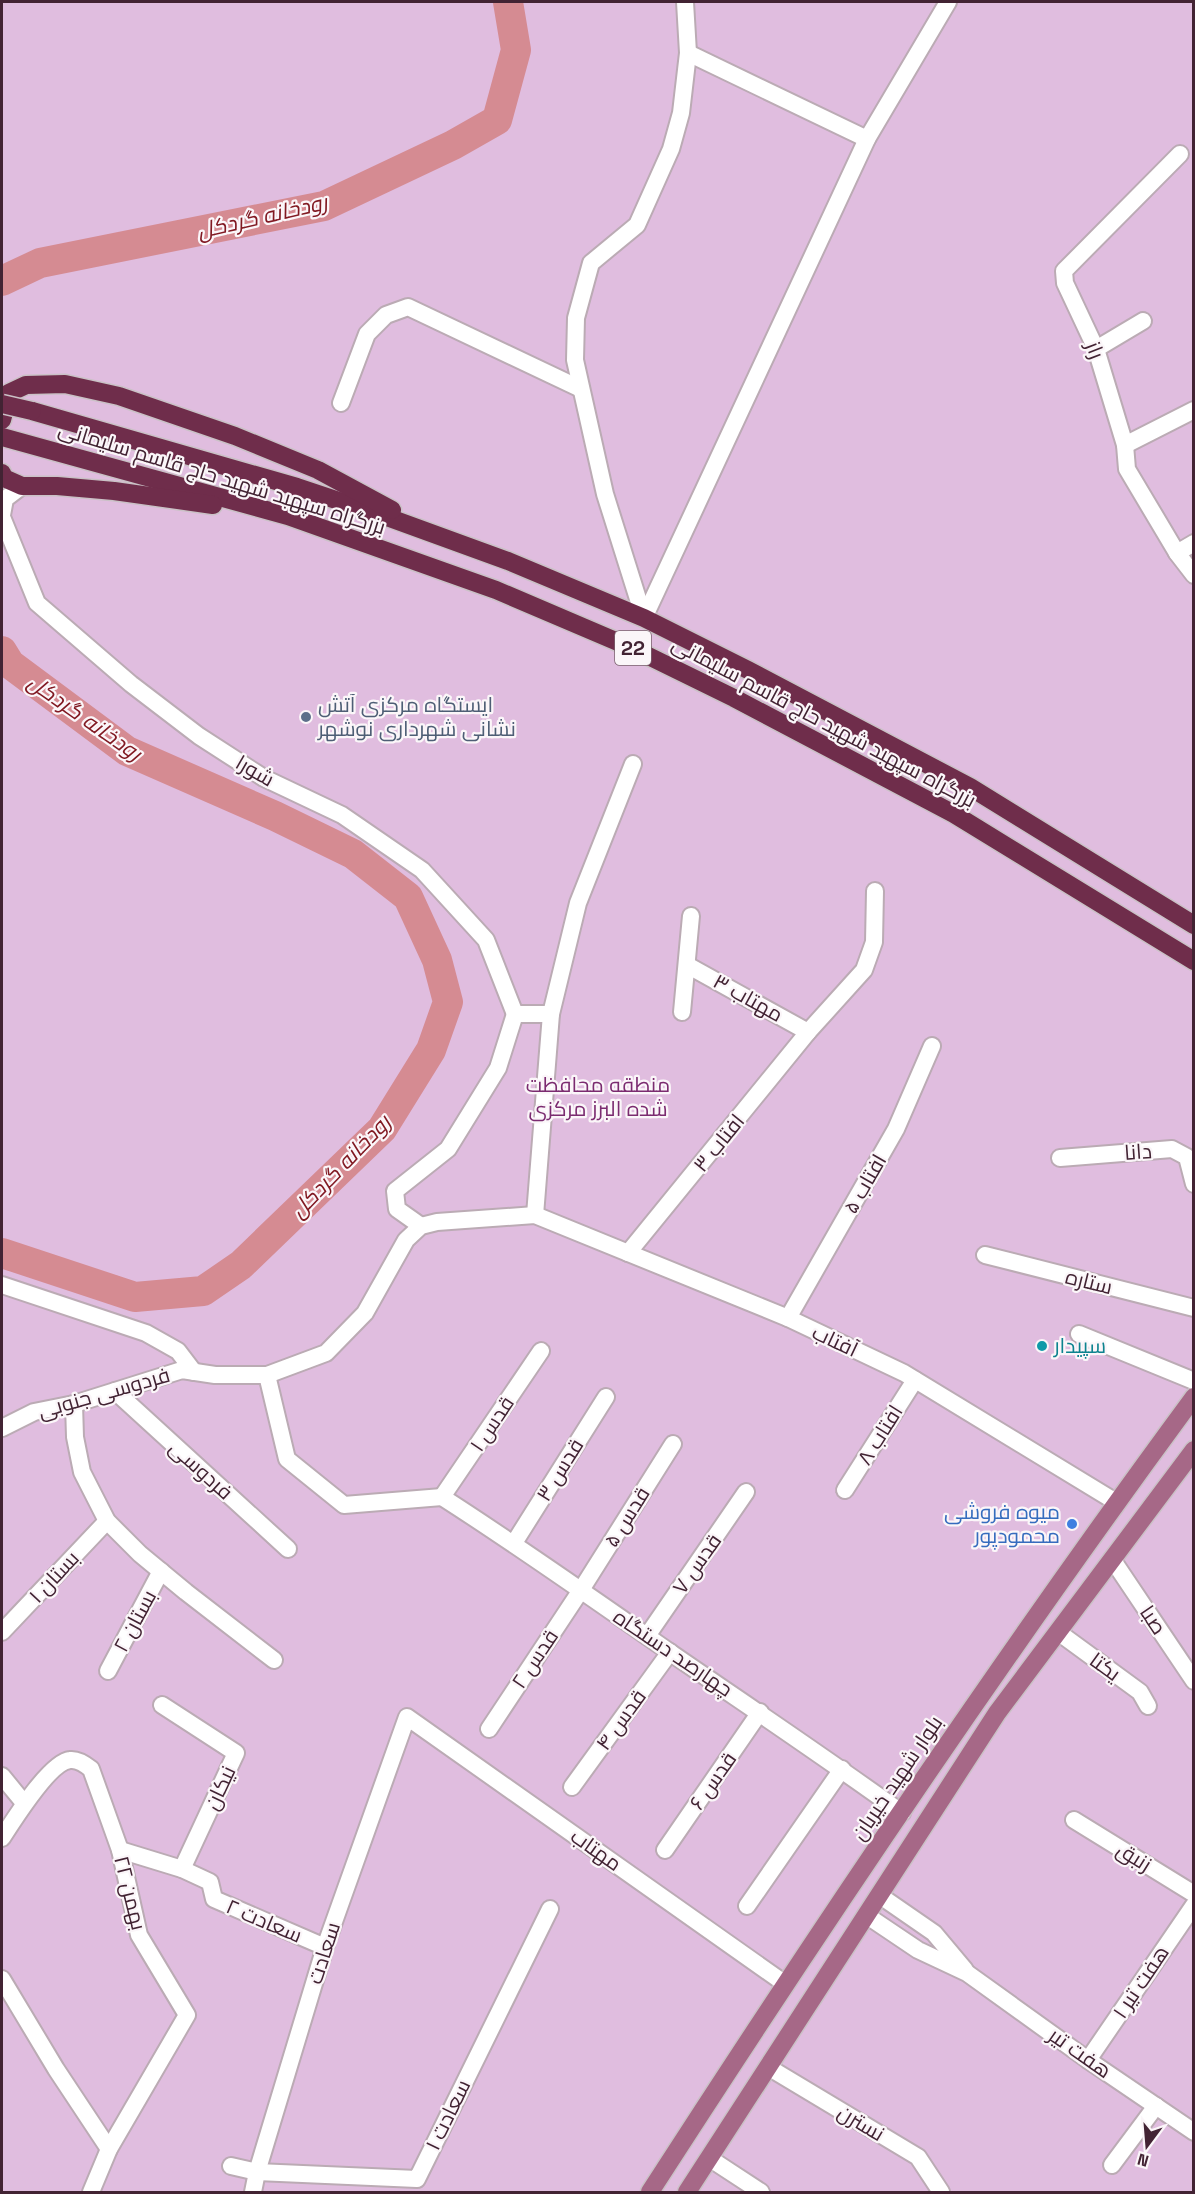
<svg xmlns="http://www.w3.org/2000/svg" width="1195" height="2194" viewBox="0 0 1195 2194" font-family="'Space Grotesk',Cairo,sans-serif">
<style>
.green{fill:#e0bddf}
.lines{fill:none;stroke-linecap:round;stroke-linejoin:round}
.river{stroke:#d58b92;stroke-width:30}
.minor-casing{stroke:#bbabb4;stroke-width:20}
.major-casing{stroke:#cac1c6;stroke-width:21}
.highway-casing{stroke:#cac1c6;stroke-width:21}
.minor{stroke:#fff;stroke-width:16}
.major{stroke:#a66887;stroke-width:18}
.highway{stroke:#6f2d4b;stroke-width:18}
.highway-bridge-casing{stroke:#cac1c6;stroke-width:21;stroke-linecap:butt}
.highway-bridge{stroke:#6f2d4b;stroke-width:18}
.service-dot{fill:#5c6f8a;stroke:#fbf6f9;stroke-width:2}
.culture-dot{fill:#0f9aa8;stroke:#fbf6f9;stroke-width:2}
.shop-dot{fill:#3f7fe0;stroke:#fbf6f9;stroke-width:2}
.labels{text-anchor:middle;stroke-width:4.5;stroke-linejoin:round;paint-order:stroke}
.shield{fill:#fbf6f9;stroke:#7a626e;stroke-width:1.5}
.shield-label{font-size:20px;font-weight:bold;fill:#422333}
.street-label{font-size:21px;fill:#422333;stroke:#fbf6f9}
.service-label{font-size:21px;fill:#4e5e75;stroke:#fbf6f9;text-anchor:start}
.park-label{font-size:21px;fill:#7b2b70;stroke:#fbf6f9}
.culture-label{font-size:21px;fill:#0d838f;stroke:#fbf6f9;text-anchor:start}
.shop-label{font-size:21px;fill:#366cbe;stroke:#fbf6f9;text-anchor:end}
.water-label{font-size:22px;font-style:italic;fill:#811922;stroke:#fbf6f9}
</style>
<rect width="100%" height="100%" fill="#efe5ec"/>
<!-- green -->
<rect class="green" x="2" y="2" width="1191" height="2190"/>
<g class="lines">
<!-- river -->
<g class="river">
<path d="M2,281L40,263L324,206L453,145L497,120L516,50L508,2"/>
<path d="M2,651L10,664L127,751L275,816L353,854L408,897L437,960L448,1002L431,1050L382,1129L241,1265L203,1291L135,1297L2,1253"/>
</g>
<!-- minor casing -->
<g class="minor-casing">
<g id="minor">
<path d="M688,53L867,139"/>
<path d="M1180,154L1064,271L1065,283L1096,349L1125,445L1127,469L1177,553L1194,575"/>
<path d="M1096,349L1143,321"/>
<path d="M341,403L367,334L386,315L408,307L581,389"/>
<path d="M1125,445L1194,410"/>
<path d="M2,515L5,499L22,486"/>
<path d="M2,517L37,603L131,684L199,736L264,778L342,815L422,870L486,940L515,1014"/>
<path d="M1177,553L1194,543"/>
<path d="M644,618L867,139L948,2"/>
<path d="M644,618L605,494L575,360L576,318L591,263L637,225L671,149L681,113L688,53L685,2"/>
<path d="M687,965L808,1032"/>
<path d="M682,1012L691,916"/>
<path d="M1060,1158L1172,1149L1187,1157L1194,1184"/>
<path d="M535,1215L551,1014L578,903L633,764"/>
<path d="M421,1226L397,1209L395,1191L448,1149L498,1068L515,1014H551"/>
<path d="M628,1253L808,1032L864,970L874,942L875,891"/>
<path d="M985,1255L1194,1308"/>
<path d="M2,1285L146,1333L178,1351L194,1372"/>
<path d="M788,1318L896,1129L932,1046"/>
<path d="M1079,1334L1194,1381"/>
<path d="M267,1375L287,1459L344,1505L442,1497"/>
<path d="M115,1391L288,1549"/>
<path d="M74,1404L75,1437L82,1472L107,1521L140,1554L186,1592L274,1660"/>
<path d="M2,1428L34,1412L74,1404L182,1370L215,1375H267L326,1353L365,1313L406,1240L421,1226L437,1222L535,1215L788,1318L904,1373L1116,1502"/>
<path d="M845,1490L915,1380"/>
<path d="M442,1497C520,1547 595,1600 671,1653C748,1706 826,1758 902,1813"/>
<path d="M442,1497L541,1351"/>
<path d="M514,1543L606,1397"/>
<path d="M1112,1559L1194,1681"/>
<path d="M2,1632L107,1521"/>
<path d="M1058,1632L1140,1692L1148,1706"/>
<path d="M647,1636L746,1492"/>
<path d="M108,1671L161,1571"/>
<path d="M162,1705L236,1753L182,1869"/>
<path d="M489,1729L581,1590L673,1444"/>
<path d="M2,1776L24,1803"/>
<path d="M572,1787L670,1652"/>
<path d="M1074,1820L1194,1894"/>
<path d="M2,1838C13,1821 50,1762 70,1760C78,1759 85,1764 91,1769L120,1850L139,1935L187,2015L109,2149L91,2192"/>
<path d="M120,1850L182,1869L210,1882L214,1899L325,1947"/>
<path d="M665,1850L760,1712"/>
<path d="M879,1895L934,1933L965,1970"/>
<path d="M747,1906L842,1769"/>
<path d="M866,1915L918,1950L967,1973L1088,2060L1194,2132"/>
<path d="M2,1979L56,2069L109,2149"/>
<path d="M1088,2060L1194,1905"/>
<path d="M768,2067L918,2157L941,2192"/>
<path d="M709,2158L761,2192"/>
<path d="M1112,2165L1156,2106"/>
<path d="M231,2166L257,2172L417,2179L550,1909"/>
<path d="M253,2192L257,2172L325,1947L407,1717L784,1983"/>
</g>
</g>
<!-- major casing -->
<g class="major-casing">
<g id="major">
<path d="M650,2192C824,1922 1003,1656 1194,1397"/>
<path d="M687,2192L997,1713L1194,1450"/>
</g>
</g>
<!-- highway casing -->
<g class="highway-casing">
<g id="highway">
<path d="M32,411L297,487L387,517L508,561L644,618L748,670L970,787L1194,925"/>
<path d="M2,420L9,393L26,385L65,384L119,396L235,436L318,470L392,510"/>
<path d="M2,437L288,516L496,590L632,648L734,698L954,814L1194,961"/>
<path d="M2,473L4,478L22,486H57L114,491L213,505"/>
</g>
</g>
<!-- minor -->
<use href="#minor" class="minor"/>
<!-- major -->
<use href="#major" class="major"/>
<!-- highway -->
<use href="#highway" class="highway"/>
<!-- highway-bridge casing -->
<g class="highway-bridge-casing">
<path id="highway-bridge" d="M2,404L32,411"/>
</g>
<!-- highway-bridge -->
<use href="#highway-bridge" class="highway-bridge"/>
</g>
<!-- markers -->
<circle class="service-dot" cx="306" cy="717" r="6"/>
<circle class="culture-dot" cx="1042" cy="1346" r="6"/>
<circle class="shop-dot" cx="1072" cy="1524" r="6"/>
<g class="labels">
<!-- shield labels -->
<rect class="shield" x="615" y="631" width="36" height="34" rx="4.5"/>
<g class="shield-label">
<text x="633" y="655">22</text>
</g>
<!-- street labels -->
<g class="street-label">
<text transform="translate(1095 350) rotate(69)" y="7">راز</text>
<text transform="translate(222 478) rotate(17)" y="7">بزرگراه سپهبد شهید حاج قاسم سلیمانی</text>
<text transform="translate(824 722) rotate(28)" y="7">بزرگراه سپهبد شهید حاج قاسم سلیمانی</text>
<text transform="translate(255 771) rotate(30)" y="7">شورا</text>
<text transform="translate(748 998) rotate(29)" y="7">مهتاب ۳</text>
<text transform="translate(719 1143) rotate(-51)" y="7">افتاب ۳</text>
<text transform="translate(1138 1152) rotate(-4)" y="7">دانا</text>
<text transform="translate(865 1184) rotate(-60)" y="7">افتاب ۵</text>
<text transform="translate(1089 1282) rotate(14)" y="7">ستاره</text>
<text transform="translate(835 1341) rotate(25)" y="7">آفتاب</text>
<text transform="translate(104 1393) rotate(-16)" y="7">فردوسی جنوبی</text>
<text transform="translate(492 1424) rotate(-56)" y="7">قدس ۱</text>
<text transform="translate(880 1435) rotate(-58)" y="7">افتاب ۸</text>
<text transform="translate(201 1470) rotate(42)" y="7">فردوسی</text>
<text transform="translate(560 1470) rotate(-58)" y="7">قدس ۳</text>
<text transform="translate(627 1517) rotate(-58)" y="7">قدس ۵</text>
<text transform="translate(697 1564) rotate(-55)" y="7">قدس ۷</text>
<text transform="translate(54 1577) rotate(-47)" y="7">بستان ۱</text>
<text transform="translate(1153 1620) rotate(56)" y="7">صبا</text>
<text transform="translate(135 1621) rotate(-62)" y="7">بستان ۲</text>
<text transform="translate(673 1653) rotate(34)" y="7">چهارصد دستگاه</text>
<text transform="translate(535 1659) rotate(-56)" y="7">قدس ۲</text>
<text transform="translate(1105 1667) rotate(36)" y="7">یکتا</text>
<text transform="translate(621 1720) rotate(-54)" y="7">قدس ۴</text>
<text transform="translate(897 1778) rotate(-56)" y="7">بلوار شهید خیریان</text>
<text transform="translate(713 1781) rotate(-55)" y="7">قدس ۶</text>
<text transform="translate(220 1788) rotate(-65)" y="7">نیکان</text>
<text transform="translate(596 1850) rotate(35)" y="7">مهتاب</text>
<text transform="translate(1134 1857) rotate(32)" y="7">زنبق</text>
<text transform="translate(130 1893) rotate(76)" y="7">۲۲ بهمن</text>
<text transform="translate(264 1921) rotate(23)" y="7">سعادت ۲</text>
<text transform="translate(324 1953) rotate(-72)" y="7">سعادت</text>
<text transform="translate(1141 1982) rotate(-56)" y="7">هفت تیر ۱</text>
<text transform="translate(1080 2053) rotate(35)" y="7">هفت تیر</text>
<text transform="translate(448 2115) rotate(-64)" y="7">سعادت ۱</text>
<text transform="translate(861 2123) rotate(31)" y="7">نسترن</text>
</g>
<!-- service labels -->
<g class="service-label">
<text x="318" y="712">ایستگاه مرکزی آتش<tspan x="318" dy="24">نشانی شهرداری نوشهر</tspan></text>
</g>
<!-- park labels -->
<g class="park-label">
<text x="598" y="1092">منطقه محافظت<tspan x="598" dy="24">شده البرز مرکزی</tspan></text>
</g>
<!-- culture labels -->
<g class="culture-label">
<text x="1054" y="1353">سپیدار</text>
</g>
<!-- shop labels -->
<g class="shop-label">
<text x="1060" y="1519">میوه فروشی<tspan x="1060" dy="24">محمودپور</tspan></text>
</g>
<!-- water labels -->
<g class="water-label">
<text transform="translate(262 216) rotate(-13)" y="8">رودخانه گردکل</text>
<text transform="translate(85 717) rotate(35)" y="8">رودخانه گردکل</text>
<text transform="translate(340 1166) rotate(-46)" y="8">رودخانه گردکل</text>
</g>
</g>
<!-- border -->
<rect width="1195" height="2194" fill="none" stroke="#422333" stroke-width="6"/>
<!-- north arrow -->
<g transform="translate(1147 2146) rotate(196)" stroke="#fbf6f9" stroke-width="4.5" paint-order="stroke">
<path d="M0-4.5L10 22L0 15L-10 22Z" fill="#422333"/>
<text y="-9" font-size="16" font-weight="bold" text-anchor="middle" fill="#422333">N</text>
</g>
</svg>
